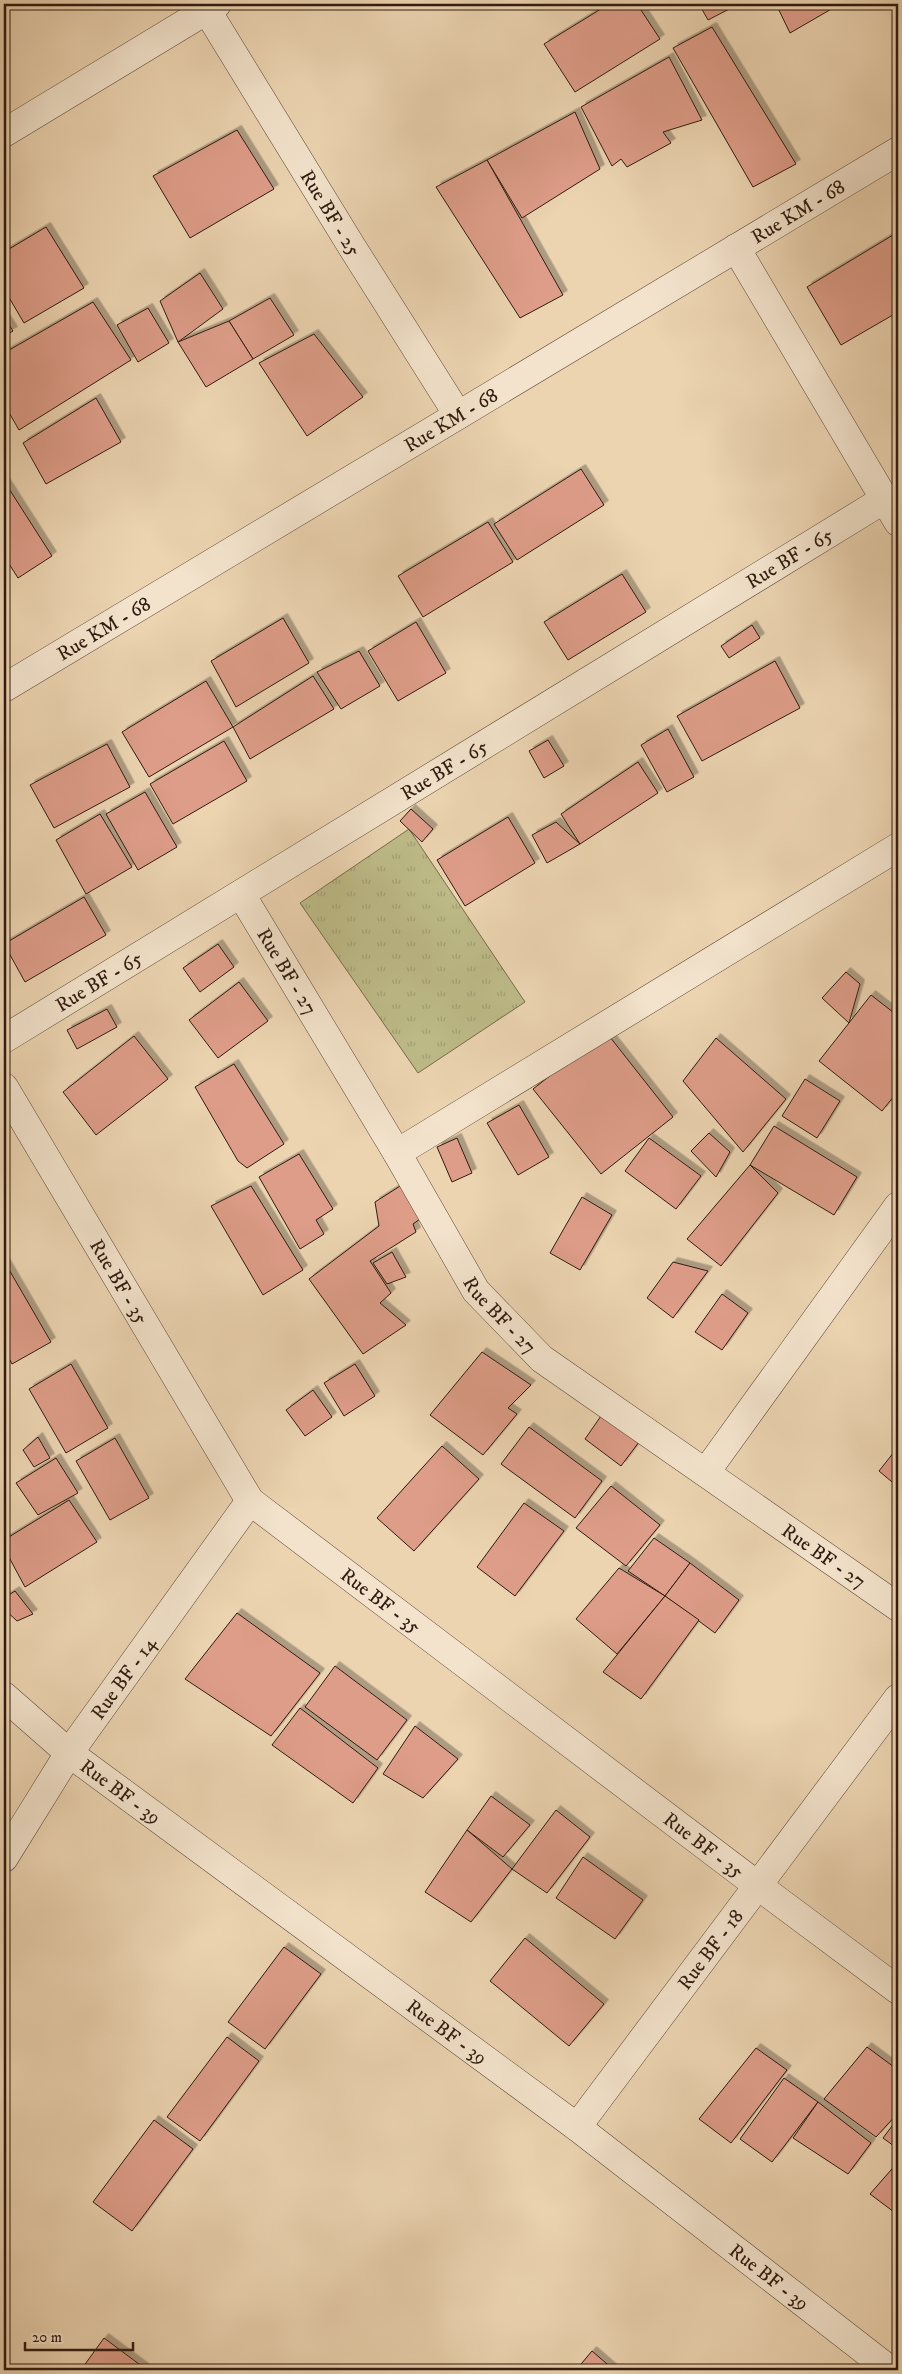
<svg xmlns="http://www.w3.org/2000/svg" width="902" height="2374" viewBox="0 0 902 2374" font-family="'IM FELL DW Pica',serif">
<style>
.grass{fill:url(#grass-tufts);stroke:#766b4c}
.building{fill:#de9d89;stroke:#301b10;filter:url(#shadow)}
.lines{fill:none;stroke-linecap:round;stroke-linejoin:round}
.minor-casing{stroke:#5f4938;stroke-width:29}
.tertiary-casing{stroke:#5f4938;stroke-width:29}
.minor{stroke:#f3e3cc;stroke-width:28}
.tertiary{stroke:#f3e3cc;stroke-width:28}
.labels{text-anchor:middle;stroke-width:4;stroke-linejoin:round;paint-order:stroke}
.street-label{font-size:20px;fill:#301b10;stroke:#f3e3cc}
</style>
<defs>
<pattern id="grass-tufts" width="24" height="20" patternUnits="userSpaceOnUse" patternTransform="scale(1.25)"><rect width="24" height="20" fill="#bdbb88"/><path d="M3 7l-1-3M5 7V3M7 7l1-3M15 17l-1-3M17 17v-4M19 17l1-3" fill="none" stroke="#a3a074"/></pattern>
<filter id="shadow"><feDropShadow dx="4.5" dy="-4.5" stdDeviation="0" flood-color="#0004"/></filter>
</defs>
<rect width="100%" height="100%" fill="#ecd4b1"/>
<filter id="stains"><feTurbulence type="fractalNoise" baseFrequency=".004" numOctaves="4"/><feColorMatrix values="0 0 0 0 .2 0 0 0 0 .09 0 0 0 0 .02 0 0 0 .5 -.17"/></filter>
<radialGradient id="worn" r=".72"><stop offset=".6" stop-color="#630" stop-opacity="0"/><stop offset="1" stop-color="#630" stop-opacity=".3"/></radialGradient>
<!-- grass -->
<path class="grass" d="M409,829L525,1002L418,1073L300,903Z"/>
<!-- building -->
<g class="building">
<path d="M609,4H637L660,39L575,92L544,44Z"/>
<path d="M699,4H739L708,20Z"/>
<path d="M776,4H840L790,33Z"/>
<path d="M712,27L796,164L753,187L673,48Z"/>
<path d="M669,57L702,120L663,132L671,143L627,167L621,159L612,166L581,107Z"/>
<path d="M575,112L600,169L522,218L487,160Z"/>
<path d="M237,130L274,189L190,238L153,176Z"/>
<path d="M487,160L563,295L520,318L436,187Z"/>
<path d="M46,227L84,288L24,323L4,289V252Z"/>
<path d="M893,235L898,244V312L841,345L807,287Z"/>
<path d="M200,273L223,309L178,342L160,301Z"/>
<path d="M270,298L294,335L253,359L229,321Z"/>
<path d="M93,302L131,360L19,430L4,404V353Z"/>
<path d="M148,308L169,343L138,362L117,325Z"/>
<path d="M4,317L13,331L4,336Z"/>
<path d="M229,321L253,359L206,387L178,342Z"/>
<path d="M314,334L363,397L307,436L259,363Z"/>
<path d="M96,398L121,442L46,484L23,443Z"/>
<path d="M581,469L604,505L517,560L494,524Z"/>
<path d="M4,481L52,556L18,578L4,556Z"/>
<path d="M488,522L513,562L423,617L398,576Z"/>
<path d="M622,574L646,612L568,660L544,622Z"/>
<path d="M283,618L309,663L236,707L211,661Z"/>
<path d="M416,622L446,673L398,701L368,651Z"/>
<path d="M752,625L760,638L729,658L721,646Z"/>
<path d="M359,651L380,686L341,709L317,672Z"/>
<path d="M775,661L800,708L702,761L677,716Z"/>
<path d="M313,676L334,709L250,759L233,727Z"/>
<path d="M206,681L233,727L149,777L122,732Z"/>
<path d="M668,729L694,777L667,792L641,745Z"/>
<path d="M548,740L564,766L544,778L529,751Z"/>
<path d="M224,741L247,781L173,824L150,784Z"/>
<path d="M107,744L130,787L54,828L30,785Z"/>
<path d="M638,762L658,793L580,844L561,814Z"/>
<path d="M145,792L177,847L138,870L106,814Z"/>
<path d="M411,809L433,829L422,842L400,821Z"/>
<path d="M100,814L132,867L86,894L56,840Z"/>
<path d="M508,817L535,863L465,906L437,860Z"/>
<path d="M556,822L580,844L547,863L532,835Z"/>
<path d="M84,897L106,935L25,982L4,944Z"/>
<path d="M218,944L234,967L200,992L183,968Z"/>
<path d="M846,972L860,984L849,1023L822,998Z"/>
<path d="M239,982L268,1021L218,1058L189,1020Z"/>
<path d="M871,995L898,1016V1091L882,1111L819,1061Z"/>
<path d="M107,1009L117,1027L77,1049L67,1030Z"/>
<path d="M606,1032L673,1117L601,1174L533,1089Z"/>
<path d="M134,1036L168,1079L96,1135L63,1092Z"/>
<path d="M716,1038L786,1099L743,1152L683,1081Z"/>
<path d="M234,1064L284,1144L247,1168L238,1161L195,1087Z"/>
<path d="M805,1079L840,1101L817,1138L782,1116Z"/>
<path d="M519,1105L549,1157L518,1175L487,1123Z"/>
<path d="M774,1126L857,1177L834,1215L750,1165Z"/>
<path d="M709,1133L730,1152L716,1177L691,1151Z"/>
<path d="M457,1138L472,1173L452,1182L437,1147Z"/>
<path d="M649,1138L701,1176L676,1209L625,1171Z"/>
<path d="M299,1154L333,1209L316,1220L324,1234L300,1249L259,1177Z"/>
<path d="M750,1165L778,1193L721,1266L687,1239Z"/>
<path d="M408,1181L427,1214L413,1224L416,1232L370,1261L391,1293L380,1303L406,1325L363,1354L309,1279L379,1226L375,1202Z"/>
<path d="M251,1186L303,1270L263,1295L211,1206Z"/>
<path d="M582,1197L612,1215L580,1270L550,1253Z"/>
<path d="M392,1252L406,1277L387,1284L373,1263Z"/>
<path d="M4,1261L51,1342L12,1364L4,1349Z"/>
<path d="M673,1262L708,1271L673,1318L647,1298Z"/>
<path d="M722,1294L748,1313L722,1350L695,1332Z"/>
<path d="M482,1352L531,1385L508,1408L517,1414L483,1455L430,1415Z"/>
<path d="M71,1364L108,1428L66,1453L29,1389Z"/>
<path d="M355,1364L375,1396L344,1416L324,1383Z"/>
<path d="M313,1390L332,1417L305,1436L286,1410Z"/>
<path d="M601,1416L639,1442L621,1466L585,1439Z"/>
<path d="M529,1427L602,1481L575,1518L501,1464Z"/>
<path d="M38,1437L50,1458L34,1467L23,1450Z"/>
<path d="M115,1438L149,1498L110,1520L76,1461Z"/>
<path d="M442,1446L479,1479L414,1551L377,1518Z"/>
<path d="M898,1447V1487L879,1471Z"/>
<path d="M56,1458L78,1493L38,1515L16,1483Z"/>
<path d="M611,1486L660,1525L626,1566L576,1528Z"/>
<path d="M69,1500L97,1542L25,1587L4,1548V1540Z"/>
<path d="M524,1503L564,1531L515,1596L477,1567Z"/>
<path d="M654,1538L690,1563L665,1596L628,1571Z"/>
<path d="M690,1563L739,1600L715,1633L665,1596Z"/>
<path d="M619,1568L665,1596L617,1654L576,1619Z"/>
<path d="M15,1591L33,1614L17,1621L4,1609V1598Z"/>
<path d="M665,1596L699,1620L641,1699L603,1672Z"/>
<path d="M237,1613L320,1673L271,1736L185,1679Z"/>
<path d="M335,1666L407,1720L377,1760L305,1707Z"/>
<path d="M300,1708L378,1768L353,1803L272,1745Z"/>
<path d="M415,1726L458,1759L423,1798L383,1774Z"/>
<path d="M491,1796L530,1825L503,1857L467,1830Z"/>
<path d="M556,1810L590,1837L547,1893L512,1869Z"/>
<path d="M467,1830L512,1869L471,1922L425,1892Z"/>
<path d="M583,1857L643,1900L615,1939L556,1898Z"/>
<path d="M525,1938L604,2004L569,2046L490,1981Z"/>
<path d="M284,1947L321,1974L265,2049L228,2022Z"/>
<path d="M227,2037L259,2061L200,2141L167,2117Z"/>
<path d="M867,2047L898,2070V2113L876,2137L824,2099Z"/>
<path d="M756,2048L787,2070L731,2143L699,2119Z"/>
<path d="M784,2078L818,2102L772,2162L740,2139Z"/>
<path d="M818,2102L871,2143L848,2174L793,2138Z"/>
<path d="M898,2118V2149L883,2138Z"/>
<path d="M154,2120L193,2149L132,2231L93,2202Z"/>
<path d="M898,2162V2215L870,2194Z"/>
<path d="M104,2338L147,2370H87L83,2367Z"/>
<path d="M592,2351L614,2370H576Z"/>
</g>
<g class="lines">
<!-- minor casing -->
<g class="minor-casing">
<g id="minor">
<path id="s1" d="M203,4L352,247L458,415"/>
<path d="M736,248L898,522"/>
<path id="s2" d="M4,688L898,151"/>
<path id="s3" d="M241,894L397,1153L476,1291L542,1359L898,1607"/>
<path id="s4" d="M4,1039L885,499"/>
<path id="s5" d="M4,1087L250,1501L757,1885L898,1990"/>
<path d="M397,1153L898,847"/>
<path d="M706,1472L898,1206"/>
<path id="s6" d="M4,1696L69,1753L577,2127L890,2370"/>
<path id="s7" d="M4,1858L69,1753L250,1501"/>
<path id="s8" d="M577,2127L898,1698"/>
</g>
</g>
<!-- tertiary casing -->
<g class="tertiary-casing">
<path id="tertiary" d="M4,133L217,4"/>
</g>
<!-- minor -->
<use href="#minor" class="minor"/>
<!-- tertiary -->
<use href="#tertiary" class="tertiary"/>
</g>
<g class="labels">
<!-- street labels -->
<g class="street-label">
<text dy="7" stroke="none"><textPath href="#s2" startOffset="926">Rue KM - 68</textPath></text>
<text dy="7" stroke="none"><textPath href="#s1" startOffset="245">Rue BF - 25</textPath></text>
<text dy="7" stroke="none"><textPath href="#s2" startOffset="521">Rue KM - 68</textPath></text>
<text dy="7" stroke="none"><textPath href="#s4" startOffset="921">Rue BF - 65</textPath></text>
<text dy="7" stroke="none"><textPath href="#s2" startOffset="116">Rue KM - 68</textPath></text>
<text dy="7" stroke="none"><textPath href="#s4" startOffset="516">Rue BF - 65</textPath></text>
<text dy="7" stroke="none"><textPath href="#s3" startOffset="90">Rue BF - 27</textPath></text>
<text dy="7" stroke="none"><textPath href="#s4" startOffset="111">Rue BF - 65</textPath></text>
<text dy="7" stroke="none"><textPath href="#s5" startOffset="226">Rue BF - 35</textPath></text>
<text dy="7" stroke="none"><textPath href="#s3" startOffset="495">Rue BF - 27</textPath></text>
<text dy="7" stroke="none"><textPath href="#s3" startOffset="900">Rue BF - 27</textPath></text>
<text dy="7" stroke="none"><textPath href="#s5" startOffset="646">Rue BF - 35</textPath></text>
<text dy="7" stroke="none"><textPath href="#s7" startOffset="216">Rue BF - 14</textPath></text>
<text dy="7" stroke="none"><textPath href="#s6" startOffset="151">Rue BF - 39</textPath></text>
<text dy="7" stroke="none"><textPath href="#s5" startOffset="1051">Rue BF - 35</textPath></text>
<text dy="7" stroke="none"><textPath href="#s8" startOffset="222">Rue BF - 18</textPath></text>
<text dy="7" stroke="none"><textPath href="#s6" startOffset="556">Rue BF - 39</textPath></text>
<text dy="7" stroke="none"><textPath href="#s6" startOffset="961">Rue BF - 39</textPath></text>
</g>
</g>
<!-- margin -->
<rect width="902" height="2374" fill="none" stroke="#ecd4b1" stroke-width="20"/>
<rect x="5" y="5" width="892" height="2364" fill="none" stroke="#301b10" stroke-width="2.5"/>
<rect x="10" y="10" width="882" height="2354" fill="none" stroke="#301b10"/>
<!-- scale -->
<path d="M25 2342v8h108v-8" fill="none" stroke="#301b10" stroke-width="2.5"/>
<text x="32" y="2342" font-size="15" fill="#301b10" stroke="#f3e3cc" stroke-width="4" paint-order="stroke">20 m</text>
<rect width="100%" height="100%" filter="url(#stains)"/>
<rect width="100%" height="100%" fill="url(#worn)"/>
</svg>
